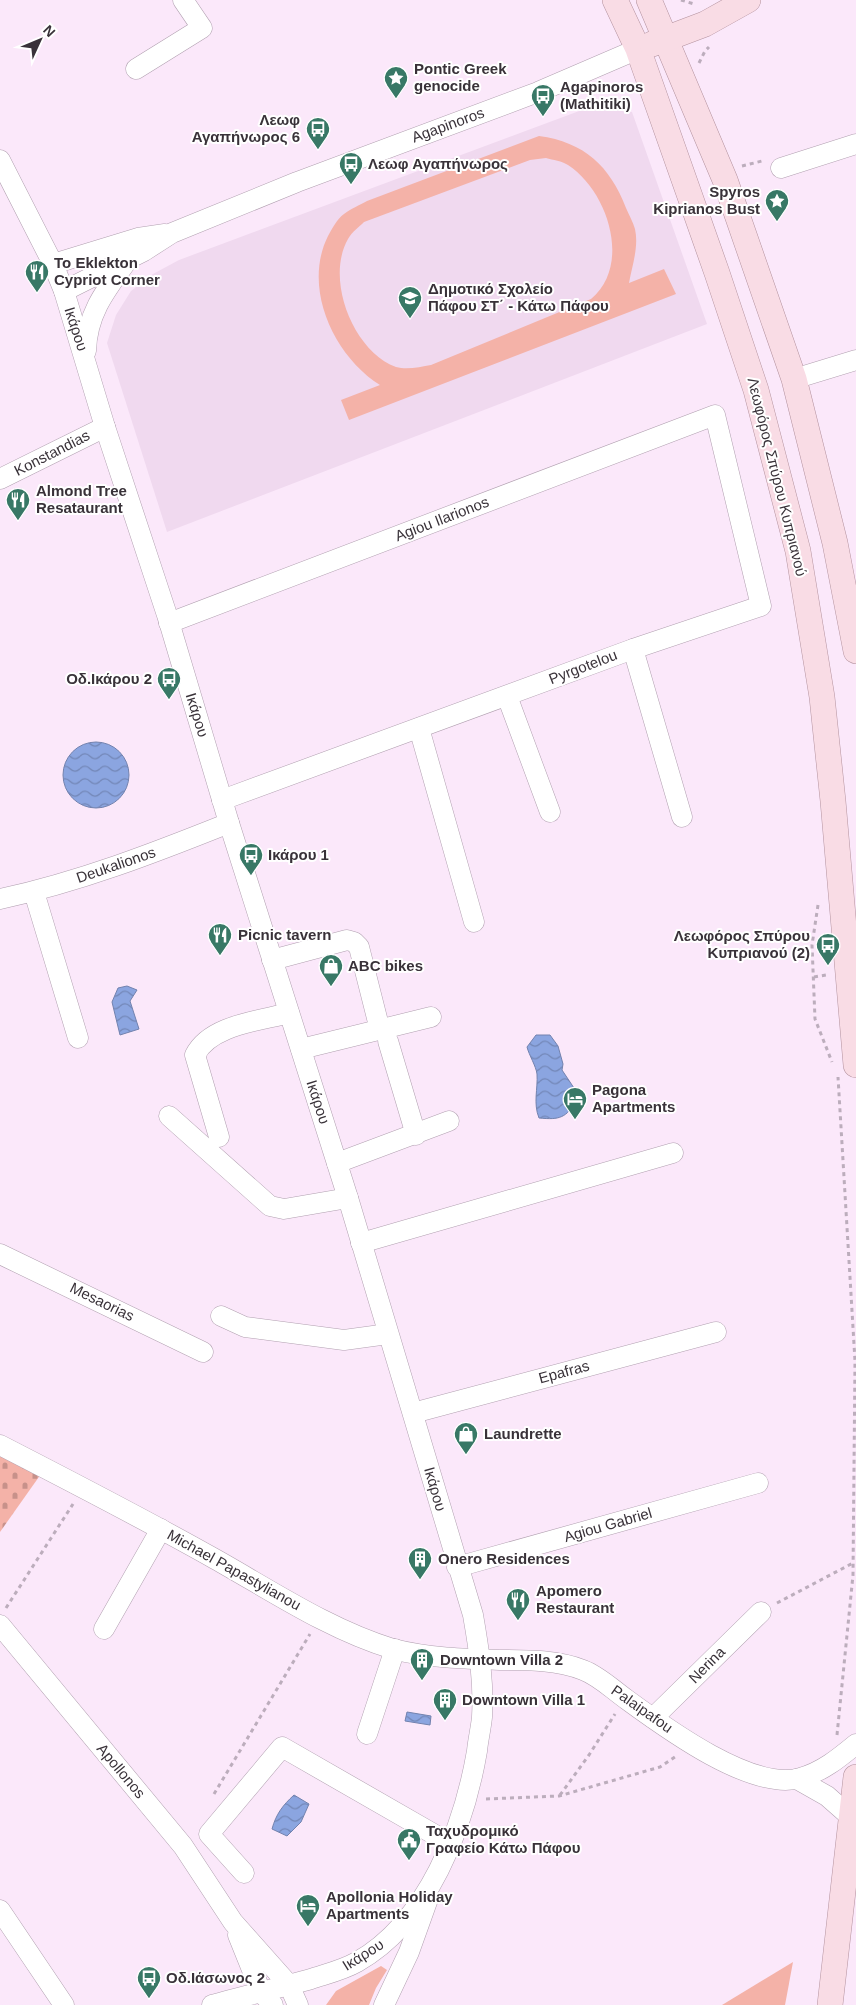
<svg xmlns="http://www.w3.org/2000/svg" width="856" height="2005" viewBox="0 0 856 2005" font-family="Arial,sans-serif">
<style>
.built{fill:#f0d9ef}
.green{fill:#f4b2a8;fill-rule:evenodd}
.cemetery{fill:url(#cemetery-stones)}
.water{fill:url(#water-waves);stroke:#7282ae}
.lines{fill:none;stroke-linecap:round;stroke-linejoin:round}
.minor-casing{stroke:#b1a0b0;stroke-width:21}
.major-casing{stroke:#b3929e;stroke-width:26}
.path{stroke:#bcadbc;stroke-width:3;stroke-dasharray:4 4;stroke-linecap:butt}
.minor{stroke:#fff;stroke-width:20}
.major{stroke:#f9dce5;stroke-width:25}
.labels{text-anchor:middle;stroke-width:4;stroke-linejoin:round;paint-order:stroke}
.poi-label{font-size:15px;font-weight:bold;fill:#393239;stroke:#fff;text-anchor:start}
.street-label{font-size:15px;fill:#393239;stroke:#fff}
</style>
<defs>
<pattern id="cemetery-stones" width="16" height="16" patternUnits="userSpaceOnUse" patternTransform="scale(1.25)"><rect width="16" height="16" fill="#f4b2a8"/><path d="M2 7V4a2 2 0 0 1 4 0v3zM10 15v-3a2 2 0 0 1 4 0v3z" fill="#c7918a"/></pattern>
<pattern id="water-waves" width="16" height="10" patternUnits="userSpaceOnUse" patternTransform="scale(1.25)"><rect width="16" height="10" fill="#8ba5e0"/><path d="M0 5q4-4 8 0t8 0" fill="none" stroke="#7387b7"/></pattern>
</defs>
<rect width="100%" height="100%" fill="#fbe8fa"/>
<!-- built -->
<path class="built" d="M598,104L632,112L707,324L167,532L107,343L116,315L131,291L153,274L179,260Z"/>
<!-- green -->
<g class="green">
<path d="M539,136C584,142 610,166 626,208C629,215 633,222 635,229C639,247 632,266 629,283L664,269L676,294L349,420L341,400L380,385C334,356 302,288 328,236C332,229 337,219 344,214C350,209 360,205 367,201ZM546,158C553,160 562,161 568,165C608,191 632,265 591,299L431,365C420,367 407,370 396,367C353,351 325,279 348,239C352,232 359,227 364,222L530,160Z"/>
<path d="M793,1962L785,2005H722Z"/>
<path d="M381,1966L387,1970L376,1988L369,2005H326L336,1991Z"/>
</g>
<!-- cemetery -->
<path class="cemetery" d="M0,1454L41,1474L0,1532Z"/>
<!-- water -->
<g class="water">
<circle cx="96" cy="775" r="33"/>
<path d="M127,986L137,990L130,1001L139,1029L120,1035L112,1002L118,988Z"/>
<path d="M536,1035H550L558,1046L563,1064L562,1070L574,1088L577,1100C566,1118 560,1120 539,1118C533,1103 538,1089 537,1074C536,1066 529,1055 527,1047Z"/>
<path d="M407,1712L431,1716L430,1725L405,1721Z"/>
<path d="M294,1795L309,1804L301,1822L287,1836L272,1829C276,1814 283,1805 294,1795Z"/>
</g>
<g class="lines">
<!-- minor casing -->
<g class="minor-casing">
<g id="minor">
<path d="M136,69L202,28L183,0"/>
<path d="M0,160L53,264L64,291L105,427L167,615L229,823L348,1198L473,1615C479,1649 484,1683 482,1717C481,1728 478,1740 477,1751C464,1827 428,1922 357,1962C343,1970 326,1974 311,1979C278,1988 245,1996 212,2005"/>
<path d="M781,168L856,144"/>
<path d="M53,264L138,238L165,234"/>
<path d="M64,291L144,251L172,233L297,182L538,92L638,49"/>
<path d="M86,351C87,314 105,291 127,261"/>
<path d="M794,379L856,360"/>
<path d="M0,479L105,427"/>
<path d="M169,623L715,415L761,606L633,649L222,800"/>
<path d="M633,649L682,817"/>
<path d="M507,696L550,812"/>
<path d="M419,728L474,922"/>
<path d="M34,892L78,1038"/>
<path d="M0,899C79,882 154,853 229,823"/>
<path d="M272,960L347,940L354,942L359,947L380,1030"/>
<path d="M388,1041L416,1135"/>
<path d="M301,1049L431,1017"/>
<path d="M169,1116L270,1206L284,1209L348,1198"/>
<path d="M219,1137L195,1055C210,1025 259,1021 289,1013"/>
<path d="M337,1163L449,1121"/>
<path d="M361,1243L673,1153"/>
<path d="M0,1254L203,1352"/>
<path d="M221,1316L245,1327L344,1340L388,1334"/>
<path d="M413,1413L716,1332"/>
<path d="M0,1445C72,1482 144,1519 215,1559C272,1591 330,1630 393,1649C427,1658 468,1659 502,1660C529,1660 558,1660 583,1670C599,1676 612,1689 626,1699C663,1726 752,1792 800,1778C822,1772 839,1758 856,1744"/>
<path d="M457,1567L758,1483"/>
<path d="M0,1625L183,1846L233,1922L289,1985L298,2005"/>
<path d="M104,1629L161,1529"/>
<path d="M653,1718L761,1612"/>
<path d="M367,1734L395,1649"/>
<path d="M797,1779L827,1796L852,1818"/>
<path d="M244,1873L209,1834L282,1747L451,1844"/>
<path d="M0,1910L64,2005"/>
<path d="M238,1935L261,1992L273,2005"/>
<path d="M384,2005L409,1952L428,1899"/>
</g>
</g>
<!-- major casing -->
<g class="major-casing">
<g id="major">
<path d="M615,0L638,49L717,273L756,390L798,551L822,697L833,801L856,1065"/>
<path d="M649,0L725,180L794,379L835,543L856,651"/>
<path d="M652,44L705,24L748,0"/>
<path d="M830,2005L856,1777"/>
</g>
</g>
<!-- path -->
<g class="path">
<path d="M681,0L694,4"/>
<path d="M699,63L705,51L709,47"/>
<path d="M742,166L762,161"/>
<path d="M818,905L812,945L815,1019L832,1062"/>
<path d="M814,977L826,975"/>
<path d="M777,1603L853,1563"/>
<path d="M6,1608L73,1504"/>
<path d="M837,1735L853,1575L855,1361L838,1077"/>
<path d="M214,1794L310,1634"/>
<path d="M560,1795L589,1755L615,1714"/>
<path d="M486,1799L559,1796L660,1767L675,1757"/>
</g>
<!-- minor -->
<use href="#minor" class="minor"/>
<!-- major -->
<use href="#major" class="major"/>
</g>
<!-- icons -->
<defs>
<g id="sight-pin" transform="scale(1.25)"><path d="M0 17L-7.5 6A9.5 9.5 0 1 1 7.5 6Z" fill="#387866" stroke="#fff"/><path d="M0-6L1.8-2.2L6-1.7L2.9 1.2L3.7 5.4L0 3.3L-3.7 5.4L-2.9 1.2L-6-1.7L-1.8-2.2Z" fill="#fff"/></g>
<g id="bus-pin" transform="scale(1.25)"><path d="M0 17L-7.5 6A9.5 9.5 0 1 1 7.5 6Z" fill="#387866" stroke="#fff"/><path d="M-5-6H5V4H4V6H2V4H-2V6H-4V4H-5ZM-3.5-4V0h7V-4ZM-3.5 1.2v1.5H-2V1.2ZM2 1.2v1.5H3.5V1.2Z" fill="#fff"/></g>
<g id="restaurant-pin" transform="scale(1.25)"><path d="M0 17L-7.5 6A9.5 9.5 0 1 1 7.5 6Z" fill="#387866" stroke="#fff"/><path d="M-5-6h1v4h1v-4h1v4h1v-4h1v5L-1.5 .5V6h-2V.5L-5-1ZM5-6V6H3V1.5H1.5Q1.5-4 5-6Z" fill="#fff"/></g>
<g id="school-pin" transform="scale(1.25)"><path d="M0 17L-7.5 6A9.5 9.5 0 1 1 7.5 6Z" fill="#387866" stroke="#fff"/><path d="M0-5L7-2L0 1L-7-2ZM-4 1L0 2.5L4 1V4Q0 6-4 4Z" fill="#fff"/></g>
<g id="shop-pin" transform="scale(1.25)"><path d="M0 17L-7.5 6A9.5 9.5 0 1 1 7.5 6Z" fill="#387866" stroke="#fff"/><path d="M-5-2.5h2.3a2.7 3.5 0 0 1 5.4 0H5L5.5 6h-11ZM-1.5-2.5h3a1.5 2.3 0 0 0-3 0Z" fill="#fff"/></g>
<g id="hotel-pin" transform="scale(1.25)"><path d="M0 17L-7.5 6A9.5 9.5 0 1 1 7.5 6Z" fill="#387866" stroke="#fff"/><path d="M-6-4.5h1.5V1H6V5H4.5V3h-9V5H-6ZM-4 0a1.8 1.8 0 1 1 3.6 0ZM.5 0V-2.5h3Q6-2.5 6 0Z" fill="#fff"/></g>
<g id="building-pin" transform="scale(1.25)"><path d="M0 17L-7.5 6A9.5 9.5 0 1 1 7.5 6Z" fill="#387866" stroke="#fff"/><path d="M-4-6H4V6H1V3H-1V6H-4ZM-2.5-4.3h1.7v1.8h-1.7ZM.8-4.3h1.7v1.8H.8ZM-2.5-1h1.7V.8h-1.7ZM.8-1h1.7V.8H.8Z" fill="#fff"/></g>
<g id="civic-pin" transform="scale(1.25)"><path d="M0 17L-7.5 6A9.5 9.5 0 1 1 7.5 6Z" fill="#387866" stroke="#fff"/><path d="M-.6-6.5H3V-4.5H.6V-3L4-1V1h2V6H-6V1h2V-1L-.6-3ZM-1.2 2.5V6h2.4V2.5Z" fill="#fff"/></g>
</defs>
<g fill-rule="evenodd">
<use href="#sight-pin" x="396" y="78"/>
<use href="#bus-pin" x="543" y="96"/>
<use href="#bus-pin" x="318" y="129"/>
<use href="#bus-pin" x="351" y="164"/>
<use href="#sight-pin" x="777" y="201"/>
<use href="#restaurant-pin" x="37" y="272"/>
<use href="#school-pin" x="410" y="298"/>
<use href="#restaurant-pin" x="18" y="500"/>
<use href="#bus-pin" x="169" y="679"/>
<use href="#bus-pin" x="251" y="855"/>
<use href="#restaurant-pin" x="220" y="935"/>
<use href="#bus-pin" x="828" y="945"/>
<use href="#shop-pin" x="331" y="966"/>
<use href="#hotel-pin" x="575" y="1099"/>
<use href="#shop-pin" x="466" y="1434"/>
<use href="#building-pin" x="420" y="1559"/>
<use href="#restaurant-pin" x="518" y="1600"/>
<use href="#building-pin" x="422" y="1660"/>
<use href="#building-pin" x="445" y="1700"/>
<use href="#civic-pin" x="409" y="1840"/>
<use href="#hotel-pin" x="308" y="1906"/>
<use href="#bus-pin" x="149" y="1978"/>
</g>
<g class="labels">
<!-- poi labels -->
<g class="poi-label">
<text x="414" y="74">Pontic Greek<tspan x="414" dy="17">genocide</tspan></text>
<text x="560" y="92">Agapinoros<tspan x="560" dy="17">(Mathitiki)</tspan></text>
<text x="300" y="125" text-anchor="end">Λεωφ<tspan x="300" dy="17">Αγαπήνωρος 6</tspan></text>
<text x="368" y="169">Λεωφ Αγαπήνωρος</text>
<text x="760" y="197" text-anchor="end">Spyros<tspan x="760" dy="17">Kiprianos Bust</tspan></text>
<text x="54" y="268">To Eklekton<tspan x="54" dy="17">Cypriot Corner</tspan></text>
<text x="428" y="294">Δημοτικό Σχολείο<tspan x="428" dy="17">Πάφου ΣΤ΄ - Κάτω Πάφου</tspan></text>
<text x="36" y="496">Almond Tree<tspan x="36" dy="17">Resataurant</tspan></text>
<text x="152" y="684" text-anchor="end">Οδ.Ικάρου 2</text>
<text x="268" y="860">Ικάρου 1</text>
<text x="238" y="940">Picnic tavern</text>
<text x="810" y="941" text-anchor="end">Λεωφόρος Σπύρου<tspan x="810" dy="17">Κυπριανού (2)</tspan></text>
<text x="348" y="971">ABC bikes</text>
<text x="592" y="1095">Pagona<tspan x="592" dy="17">Apartments</tspan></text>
<text x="484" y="1439">Laundrette</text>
<text x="438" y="1564">Onero Residences</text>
<text x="536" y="1596">Apomero<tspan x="536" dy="17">Restaurant</tspan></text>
<text x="440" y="1665">Downtown Villa 2</text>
<text x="462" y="1705">Downtown Villa 1</text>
<text x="426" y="1836">Ταχυδρομικό<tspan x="426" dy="17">Γραφείο Κάτω Πάφου</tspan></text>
<text x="326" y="1902">Apollonia Holiday<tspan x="326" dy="17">Apartments</tspan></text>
<text x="166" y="1983">Οδ.Ιάσωνος 2</text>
</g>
<!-- street labels -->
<g class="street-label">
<text transform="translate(448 125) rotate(-20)" y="5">Agapinoros</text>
<text transform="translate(76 329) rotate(72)" y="5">Ικάρου</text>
<text transform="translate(52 453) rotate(-27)" y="5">Konstandias</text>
<text transform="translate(777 477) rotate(76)" y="5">Λεωφόρος Σπύρου Κυπριανού</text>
<text transform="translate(442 519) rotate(-21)" y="5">Agiou Ilarionos</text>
<text transform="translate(583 667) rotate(-21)" y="5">Pyrgotelou</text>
<text transform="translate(197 715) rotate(73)" y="5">Ικάρου</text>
<text transform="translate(116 865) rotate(-19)" y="5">Deukalionos</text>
<text transform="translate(318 1102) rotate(72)" y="5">Ικάρου</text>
<text transform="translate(102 1302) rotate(26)" y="5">Mesaorias</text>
<text transform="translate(564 1372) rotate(-15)" y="5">Epafras</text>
<text transform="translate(435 1489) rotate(74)" y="5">Ικάρου</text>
<text transform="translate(608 1525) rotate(-16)" y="5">Agiou Gabriel</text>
<text transform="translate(234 1570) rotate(29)" y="5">Michael Papastylianou</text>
<text transform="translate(707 1665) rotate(-45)" y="5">Nerina</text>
<text transform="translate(642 1709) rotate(35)" y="5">Palaipafou</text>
<text transform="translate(121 1771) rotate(50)" y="5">Apollonos</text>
<text transform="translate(363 1955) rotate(-32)" y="5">Ικάρου</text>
</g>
</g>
<!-- north arrow -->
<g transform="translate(40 40) rotate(46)" stroke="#ffffff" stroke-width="4" paint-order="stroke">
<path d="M0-4L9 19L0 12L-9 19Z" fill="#393239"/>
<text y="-8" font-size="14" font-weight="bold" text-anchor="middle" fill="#393239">N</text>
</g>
</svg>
